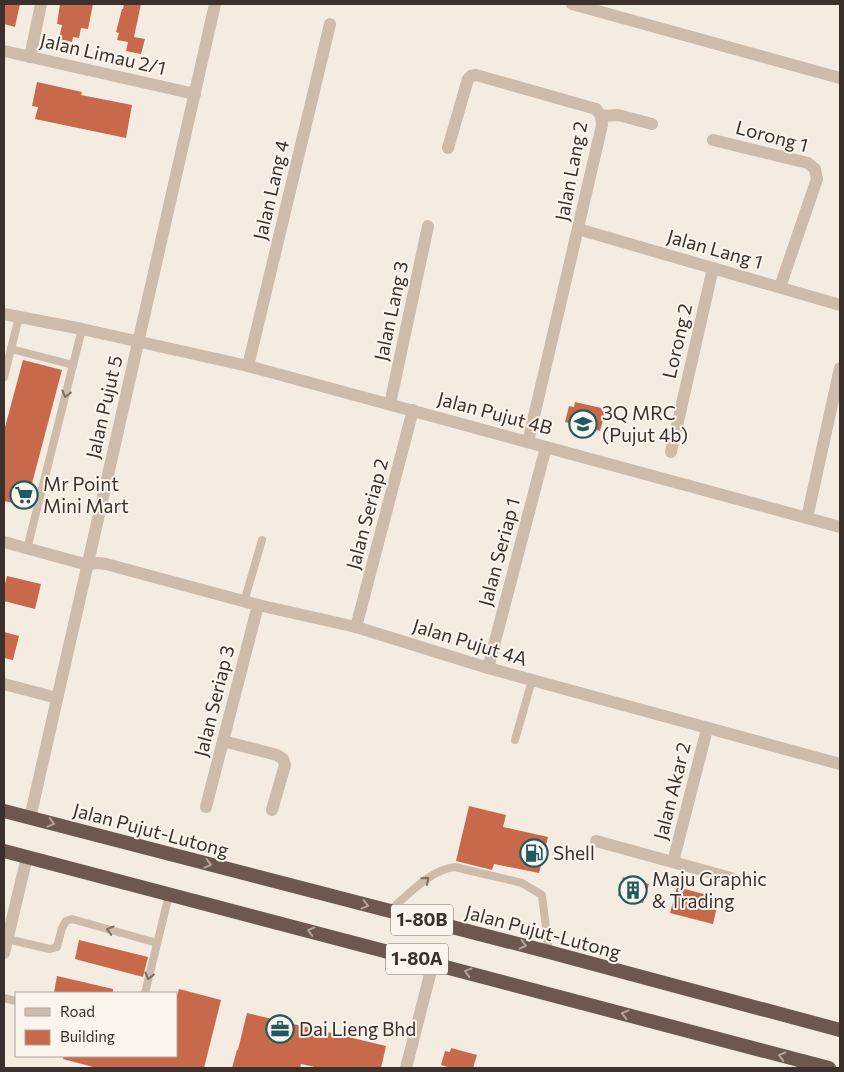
<svg xmlns="http://www.w3.org/2000/svg" width="844" height="1072" viewBox="0 0 844 1072" font-family="Commissioner,sans-serif">
<style>
.building{fill:#c8694b}
.lines{fill:none;stroke-linecap:round;stroke-linejoin:round}
.service{stroke:#cdbbac;stroke-width:8}
.minor{stroke:#cdbbac;stroke-width:12}
.trunk{stroke:#6c584f;stroke-width:14}
.oneway{stroke:#7d6f65}
.oneway2{stroke:#b4a69e}
.labels{text-anchor:middle;stroke-width:4;stroke-linejoin:round;paint-order:stroke}
.shield{fill:#fbf5ee;stroke:#756b66;stroke-width:1}
.shield-label{font-size:18px;font-weight:bold;fill:#3b302b}
.street-label{font-size:19px;fill:#3b302b;stroke:#fbf5ee}
.poi-label{font-size:19px;fill:#3b302b;stroke:#fbf5ee;text-anchor:start}
</style>
<rect width="100%" height="100%" fill="#f4ebe1"/>
<!-- building -->
<g class="building">
<path d="M4,4H20L15,27L4,24Z"/>
<path d="M60,4H93L88,29L81,28L79,38L73,37L72,42L59,39L62,25L57,24Z"/>
<path d="M124,4H141L134,37L145,39L141,54L126,51L128,42L117,40L119,33L116,32L122,9H123Z"/>
<path d="M37,82L82,92L81,95L132,105L126,138L35,119L38,107L32,106Z"/>
<path d="M23,360L62,370L26,506L4,501V431Z"/>
<path d="M575,402L606,409L600,431L565,422L569,406L574,407Z"/>
<path d="M7,576L41,584L35,609L4,601V588Z"/>
<path d="M4,632L19,636L13,660L4,658Z"/>
<path d="M469,806L506,815L503,827L548,837L539,873L494,864L492,870L456,861Z"/>
<path d="M623,877L649,884L643,903L618,896Z"/>
<path d="M677,887L719,898L713,924L670,913Z"/>
<path d="M79,940L148,957L143,977L75,959Z"/>
<path d="M57,976L113,989V993H54Z"/>
<path d="M179,989L221,1000L204,1068H97L63,1059L64,1056H176V999Z"/>
<path d="M247,1013L386,1046L381,1068H319L301,1064L300,1068H232L237,1050H238Z"/>
<path d="M451,1048L477,1055L473,1068H451L441,1065L445,1051L450,1052Z"/>
</g>
<g class="lines">
<!-- service -->
<g class="service">
<path d="M11,349L73,365"/>
<path d="M4,377L19,317"/>
<path d="M27,549L82,329"/>
<path d="M244,602L262,540"/>
<path d="M515,740L532,680"/>
<path d="M389,911C407,896 431,869 455,867L522,883L542,895L549,952"/>
<path d="M7,939L50,949L57,947L62,928L66,921L72,919L157,943"/>
<path d="M145,993L169,895"/>
<path d="M4,998L16,1001"/>
</g>
<!-- minor -->
<g class="minor">
<path d="M572,4L840,78"/>
<path d="M4,51L195,94"/>
<path d="M30,57L41,4"/>
<path d="M601,116L618,115L652,124"/>
<path d="M713,140L808,163L815,169L817,179L780,287"/>
<path d="M448,148L468,79L471,76L476,75L596,109L601,116L602,125L528,442"/>
<path d="M578,229L840,305"/>
<path d="M4,314L82,329L248,366L840,527"/>
<path d="M248,366L330,24"/>
<path d="M390,404L428,226"/>
<path d="M671,452L713,268"/>
<path d="M807,518L840,368"/>
<path d="M4,542L88,565L97,563L106,564L258,605L356,627L488,668L840,764"/>
<path d="M356,627L413,410"/>
<path d="M488,668L546,447"/>
<path d="M4,684L57,698"/>
<path d="M223,741L277,755L283,759L285,765L272,810"/>
<path d="M206,807L258,605"/>
<path d="M30,818L215,4"/>
<path d="M596,841L731,878"/>
<path d="M673,862L707,729"/>
<path d="M4,953L27,857"/>
<path d="M406,1068L433,963"/>
</g>
<!-- trunk -->
<g class="trunk">
<path d="M4,811L549,952L840,1030"/>
<path d="M4,851L829,1068"/>
</g>
</g>
<!-- one-way arrows -->
<defs><path id="oneway-chevron" d="M-2-3.5L2.5 0L-2 3.5" fill="none" stroke-width="1.6" stroke-linecap="round" stroke-linejoin="round" transform="scale(1.25)"/></defs>
<g class="oneway">
<use href="#oneway-chevron" transform="translate(66 394) rotate(104)"/>
<use href="#oneway-chevron" transform="translate(426 880) rotate(-40)"/>
<use href="#oneway-chevron" transform="translate(110 930) rotate(-164)"/>
<use href="#oneway-chevron" transform="translate(149 976) rotate(104)"/>
</g>
<g class="oneway2">
<use href="#oneway-chevron" transform="translate(51 823) rotate(15)"/>
<use href="#oneway-chevron" transform="translate(208 864) rotate(15)"/>
<use href="#oneway-chevron" transform="translate(365 905) rotate(15)"/>
<use href="#oneway-chevron" transform="translate(311 931) rotate(-165)"/>
<use href="#oneway-chevron" transform="translate(523 945) rotate(14)"/>
<use href="#oneway-chevron" transform="translate(468 972) rotate(-165)"/>
<use href="#oneway-chevron" transform="translate(625 1014) rotate(-165)"/>
<use href="#oneway-chevron" transform="translate(782 1056) rotate(-165)"/>
</g>
<!-- icons -->
<defs>
<g id="school-ring" transform="scale(1.4375)"><circle r="9.5" fill="#fbf5ee" stroke="#1f5a5e" stroke-width="1.5"/><path d="M0-5L7-2L0 1L-7-2ZM-4 1L0 2.5L4 1V4Q0 6-4 4Z" fill="#1f5a5e"/></g>
<g id="supermarket-ring" transform="scale(1.4375)"><circle r="9.5" fill="#fbf5ee" stroke="#1f5a5e" stroke-width="1.5"/><path d="M-6-5.5h2.5l.6 2H6L4.5 2H-2.5L-4.4-4H-6ZM-1.5 3.2a1.3 1.3 0 1 0 .1 0ZM3 3.2a1.3 1.3 0 1 0 .1 0Z" fill="#1f5a5e"/></g>
<g id="fuel-ring" transform="scale(1.4375)"><circle r="9.5" fill="#fbf5ee" stroke="#1f5a5e" stroke-width="1.5"/><path d="M-5.5-6h7V0h2V4h1.3V-2.5L3-4.5l.8-.8L6-3V5H2.5V1h-1V6h-7ZM-4.2-4.7v3.2H.2V-4.7Z" fill="#1f5a5e"/></g>
<g id="building-ring" transform="scale(1.4375)"><circle r="9.5" fill="#fbf5ee" stroke="#1f5a5e" stroke-width="1.5"/><path d="M-4-6H4V6H1V3H-1V6H-4ZM-2.5-4.3h1.7v1.8h-1.7ZM.8-4.3h1.7v1.8H.8ZM-2.5-1h1.7V.8h-1.7ZM.8-1h1.7V.8H.8Z" fill="#1f5a5e"/></g>
<g id="office-ring" transform="scale(1.4375)"><circle r="9.5" fill="#fbf5ee" stroke="#1f5a5e" stroke-width="1.5"/><path d="M-6-3h4V-5.5h4V-3h4V5H-6ZM-1-4.5V-3h2v-1.5ZM-6 0V1H6V0Z" fill="#1f5a5e"/></g>
</defs>
<g fill-rule="evenodd">
<use href="#school-ring" x="583" y="424"/>
<use href="#supermarket-ring" x="24" y="495"/>
<use href="#fuel-ring" x="534" y="853"/>
<use href="#building-ring" x="633" y="890"/>
<use href="#office-ring" x="280" y="1029"/>
</g>
<g class="labels">
<!-- shield labels -->
<g class="shield">
<rect x="391" y="904.5" width="62" height="31" rx="4"/>
<rect x="386" y="943.5" width="62" height="31" rx="4"/>
</g>
<g class="shield-label">
<text x="422" y="926">1-80B</text>
<text x="417" y="965">1-80A</text>
</g>
<!-- street labels -->
<g class="street-label">
<text transform="translate(103 54) rotate(13)" y="7">Jalan Limau 2/1</text>
<text transform="translate(772 136) rotate(15)" y="7">Lorong 1</text>
<text transform="translate(571 171) rotate(-79)" y="7">Jalan Lang 2</text>
<text transform="translate(271 190) rotate(-77)" y="7">Jalan Lang 4</text>
<text transform="translate(715 249) rotate(16)" y="7">Jalan Lang 1</text>
<text transform="translate(391 311) rotate(-78)" y="7">Jalan Lang 3</text>
<text transform="translate(677 341) rotate(-77)" y="7">Lorong 2</text>
<text transform="translate(104 407) rotate(-77)" y="7">Jalan Pujut 5</text>
<text transform="translate(495 413) rotate(15)" y="7">Jalan Pujut 4B</text>
<text transform="translate(367 514) rotate(-75)" y="7">Jalan Seriap 2</text>
<text transform="translate(499 552) rotate(-75)" y="7">Jalan Seriap 1</text>
<text transform="translate(470 642) rotate(17)" y="7">Jalan Pujut 4A</text>
<text transform="translate(214 701) rotate(-76)" y="7">Jalan Seriap 3</text>
<text transform="translate(672 791) rotate(-76)" y="7">Jalan Akar 2</text>
<text transform="translate(151 830) rotate(15)" y="7">Jalan Pujut-Lutong</text>
<text transform="translate(543 932) rotate(15)" y="7">Jalan Pujut-Lutong</text>
</g>
<!-- poi labels -->
<g class="poi-label">
<text x="602" y="420">3Q MRC<tspan x="602" dy="22">(Pujut 4b)</tspan></text>
<text x="43" y="491">Mr Point<tspan x="43" dy="22">Mini Mart</tspan></text>
<text x="553" y="860">Shell</text>
<text x="652" y="886">Maju Graphic<tspan x="652" dy="22">&amp; Trading</tspan></text>
<text x="299" y="1036">Dai Lieng Bhd</text>
</g>
</g>
<!-- border -->
<rect width="844" height="1072" fill="none" stroke="#3b302b" stroke-width="10"/>
<!-- legend -->
<rect x="15" y="992" width="162" height="65" fill="#fbf5ee" stroke="#aea6a0"/>
<rect x="25" y="1008" width="25" height="8" fill="#cdbbac" stroke="#aea6a0"/>
<text x="60" y="1017" font-size="15" fill="#3b302b">Road</text>
<rect x="25" y="1030" width="25" height="15" fill="#c8694b" stroke="#aea6a0"/>
<text x="60" y="1042" font-size="15" fill="#3b302b">Building</text>
</svg>
